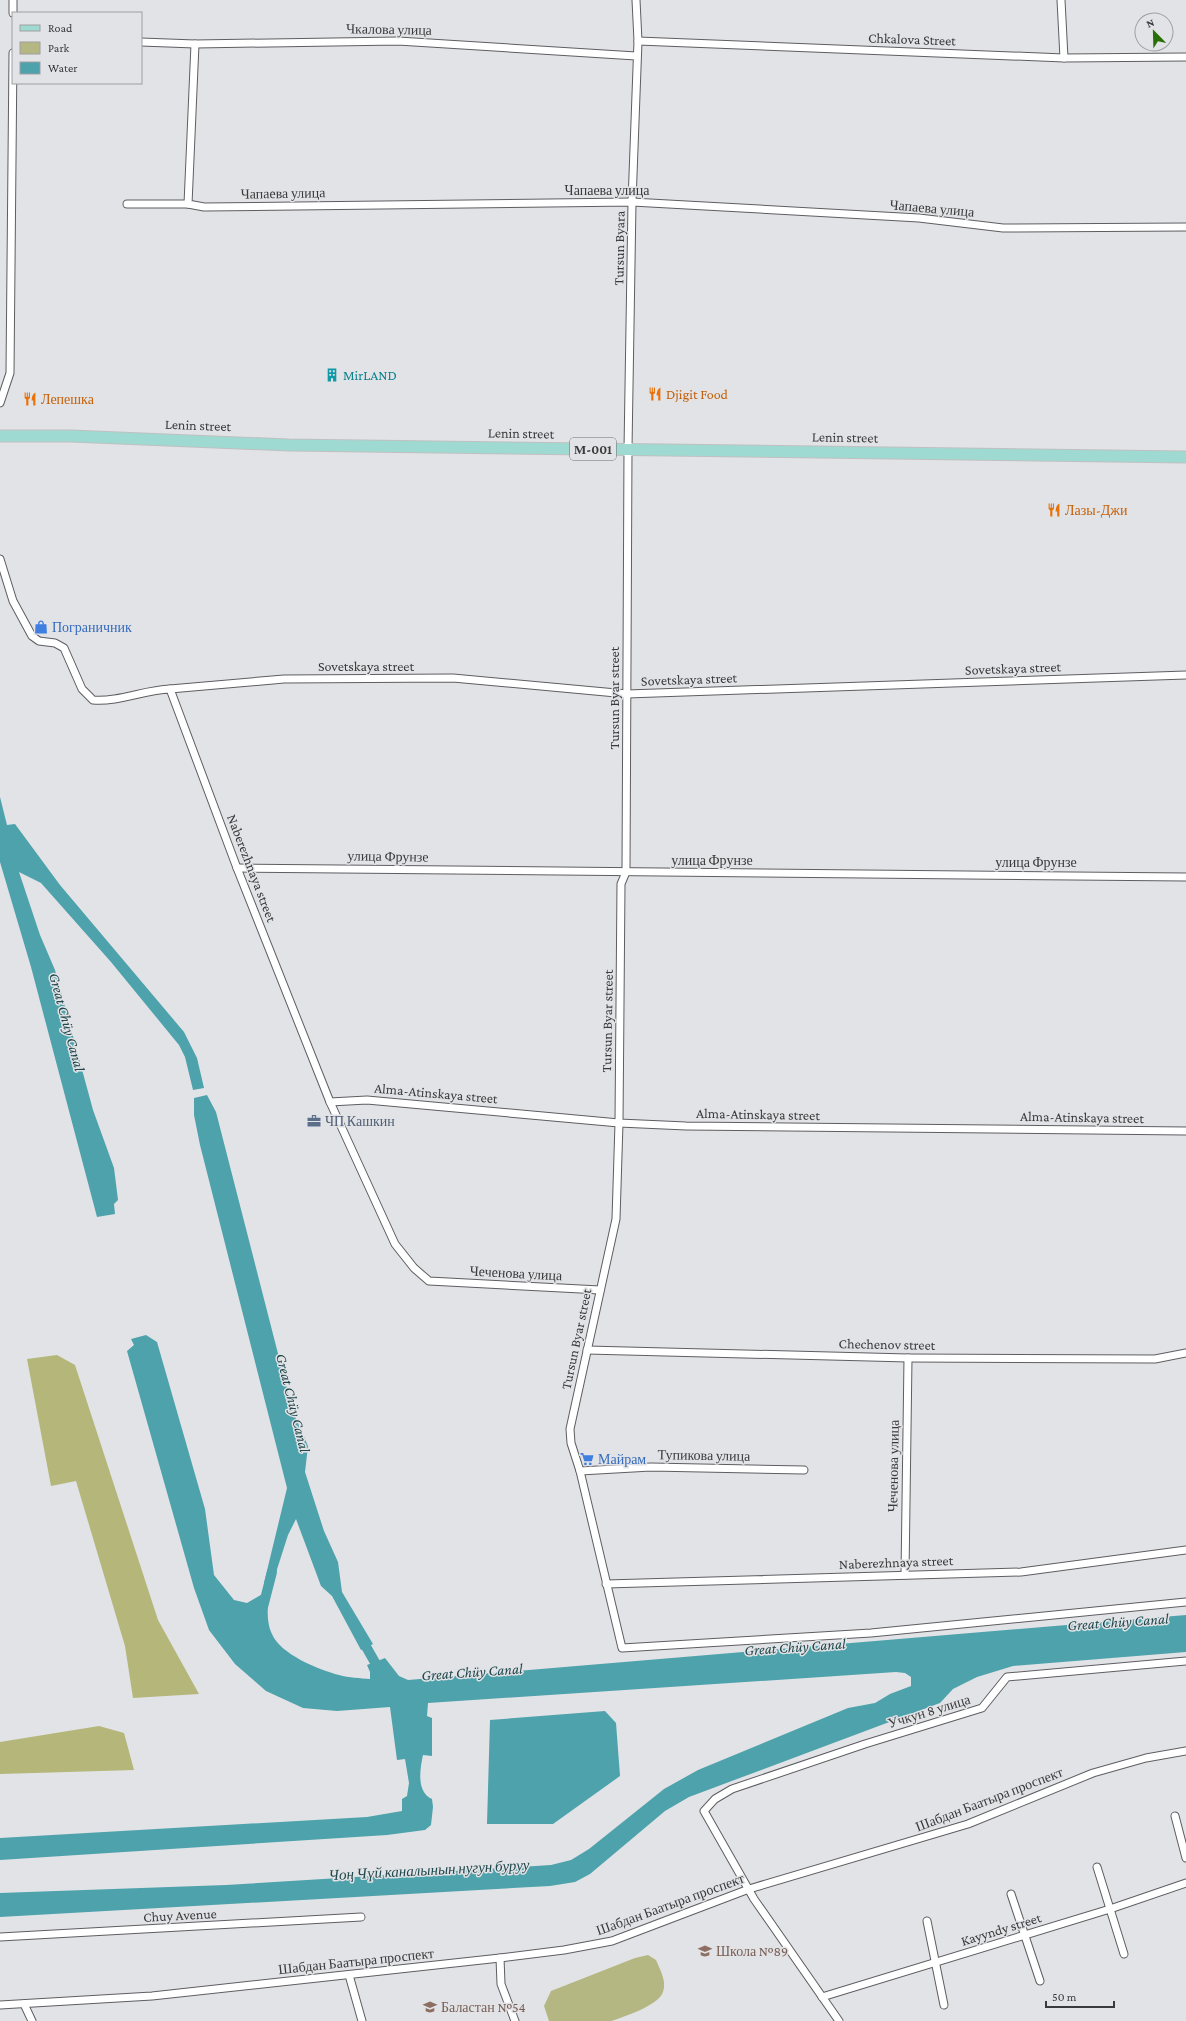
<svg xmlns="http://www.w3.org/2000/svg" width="1186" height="2021" viewBox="0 0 1186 2021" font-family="'Crimson Pro',serif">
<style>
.green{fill:#b4b782}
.forest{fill:#b4b779}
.water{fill:#4da2ac}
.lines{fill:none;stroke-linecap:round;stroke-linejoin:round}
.canal{stroke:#4da2ac;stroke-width:10}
.minor-casing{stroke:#5e5e62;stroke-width:9}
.primary-casing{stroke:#c0c0c1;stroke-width:13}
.minor{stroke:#fff;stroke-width:7}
.primary{stroke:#9edad1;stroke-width:11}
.labels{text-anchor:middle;stroke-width:3;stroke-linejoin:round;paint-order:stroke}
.shield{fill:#e2e3e6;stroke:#6c6d6f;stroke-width:1}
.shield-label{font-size:13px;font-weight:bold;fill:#3a3a3c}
.street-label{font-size:14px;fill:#3a3a3c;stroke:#e2e3e6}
.culture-label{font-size:14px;fill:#0d838f;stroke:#e2e3e6;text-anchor:start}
.food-label{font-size:14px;fill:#c56008;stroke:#e2e3e6;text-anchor:start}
.shop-label{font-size:14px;fill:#366cbe;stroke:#e2e3e6;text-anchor:start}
.service-label{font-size:14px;fill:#4e5e75;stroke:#e2e3e6;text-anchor:start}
.education-label{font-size:14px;fill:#785e54;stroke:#e2e3e6;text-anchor:start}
.water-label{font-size:15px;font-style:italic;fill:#1f474c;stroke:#e2e3e6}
</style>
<rect width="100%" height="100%" fill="#e2e3e6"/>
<!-- green -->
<path class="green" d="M648,1955L656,1960C660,1970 667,1981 663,1992C659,2005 624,2017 611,2021C597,2021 564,2021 549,2021L544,2006L551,1991L635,1958Z"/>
<!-- forest -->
<g class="forest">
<path d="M57,1355L75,1365L158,1620L199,1694L133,1698L125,1646L76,1481L51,1486L27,1359Z"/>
<path d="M99,1726L124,1733L134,1770L0,1774V1742Z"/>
</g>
<!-- water -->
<g class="water">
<path d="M0,797L7,825L15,824L60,885L184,1032L197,1058L204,1088L193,1090L185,1057L179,1045L111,962L41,883L19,872L40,935L55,970L93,1110L114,1168L118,1200L114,1204L115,1214L97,1217L31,967L0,862Z"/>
<path d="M207,1095L216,1112L293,1412L308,1446L305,1472L324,1531L338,1562L342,1592L373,1644L361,1650L332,1596L321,1586L296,1519L288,1535L272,1585L264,1583L287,1488L200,1145L194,1115V1098Z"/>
<path d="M146,1335L157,1342L205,1509L214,1575L234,1600L247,1603L264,1593L268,1594C268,1607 266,1622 272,1634C280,1654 319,1670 339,1675C349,1678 360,1678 370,1679V1672L367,1665L385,1658L399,1676L408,1680L1186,1615V1652L1013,1666L977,1677L953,1689L940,1703L689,1797L665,1811L590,1874L575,1882L550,1886L0,1917V1893L226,1885L551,1865L571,1860L589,1849L664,1789L698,1770L848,1708L875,1703L890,1694L911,1686V1677L905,1673L896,1672L428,1703L427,1716L432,1718V1756L423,1755C420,1769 416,1792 432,1799L433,1807L431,1825L425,1830L387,1835L0,1860V1838L367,1817L402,1811V1799L407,1796L409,1783L405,1759L397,1760L390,1707L337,1711L303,1708L266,1691L235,1664L209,1630L194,1588L127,1351L134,1345L131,1339Z"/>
<path d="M605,1711L616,1723L620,1776L553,1824H487L490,1720Z"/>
</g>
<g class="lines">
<!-- canal -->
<g class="canal">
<path d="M263,1607L272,1572"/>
<path d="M360,1636L381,1673"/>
</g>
<!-- minor casing -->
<g class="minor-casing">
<g id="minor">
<path d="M636,0L638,41L632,202L628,449L626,872L621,884L619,1123L616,1219L570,1429L571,1443L580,1471L622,1648L871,1633L1186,1602"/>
<path d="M1061,0L1064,58"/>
<path d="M13,13V0"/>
<path d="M638,41L1064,58L1186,57"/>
<path d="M141,42L195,44L398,41L636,56"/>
<path d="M195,44L188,204L204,207L632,202L919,218L1003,228L1186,227"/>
<path d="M127,204H188"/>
<path d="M0,403L10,373L13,53"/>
<path d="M0,559L13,601L32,636L39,641L55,643L64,648L82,689L93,700C119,702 144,690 170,689L237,868L330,1102L395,1244L414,1268L429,1281L600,1290"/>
<path d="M170,689L284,679L453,678L627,694L1186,675"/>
<path d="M237,868L1186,877"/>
<path d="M330,1102L367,1100L619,1123L686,1126L1186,1131"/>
<path d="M587,1350L908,1358L1155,1359L1186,1353"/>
<path d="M580,1471L651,1467L804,1470"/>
<path d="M905,1575L908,1358"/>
<path d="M606,1584L1021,1572L1186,1550"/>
<path d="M1175,1816L1186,1858"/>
<path d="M1097,1867L1124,1954"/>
<path d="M1011,1894L1040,1981"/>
<path d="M927,1921L944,2005"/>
<path d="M0,1937L361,1917"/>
<path d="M500,1958L501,1984L515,2021"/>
<path d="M349,1975L362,2021"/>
<path d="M822,1997L1110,1909L1186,1883"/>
<path d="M24,2004L32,2021"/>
<path d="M0,2005L152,1996L500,1958L564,1950L612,1941L749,1889L968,1824L1093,1773L1146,1758L1186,1751"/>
<path d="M839,2021L754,1899L704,1811L715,1799L732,1789L865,1744L982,1708L1007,1677L1186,1661"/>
</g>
</g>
<!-- primary casing -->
<g class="primary-casing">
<path id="primary" d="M0,436H71L289,445L1186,457"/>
</g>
<!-- minor -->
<use href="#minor" class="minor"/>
<!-- primary -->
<use href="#primary" class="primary"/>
</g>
<!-- icons -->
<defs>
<g id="building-bare" transform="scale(1.08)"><path d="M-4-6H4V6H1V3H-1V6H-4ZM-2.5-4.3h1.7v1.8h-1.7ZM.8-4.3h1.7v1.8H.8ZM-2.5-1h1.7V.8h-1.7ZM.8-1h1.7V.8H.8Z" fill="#0f9aa8" stroke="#e2e3e6" stroke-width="2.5" paint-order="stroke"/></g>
<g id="restaurant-bare" transform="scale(1.08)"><path d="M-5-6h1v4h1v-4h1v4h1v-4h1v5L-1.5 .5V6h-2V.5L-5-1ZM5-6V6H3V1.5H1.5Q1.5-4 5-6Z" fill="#e8710a" stroke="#e2e3e6" stroke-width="2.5" paint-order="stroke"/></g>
<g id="shop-bare" transform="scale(1.08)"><path d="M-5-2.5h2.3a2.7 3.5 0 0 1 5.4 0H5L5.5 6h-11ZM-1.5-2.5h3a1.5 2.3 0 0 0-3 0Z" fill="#3f7fe0" stroke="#e2e3e6" stroke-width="2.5" paint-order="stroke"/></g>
<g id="office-bare" transform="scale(1.08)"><path d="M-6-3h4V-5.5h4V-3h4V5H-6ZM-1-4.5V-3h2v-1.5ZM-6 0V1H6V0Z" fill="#5c6f8a" stroke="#e2e3e6" stroke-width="2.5" paint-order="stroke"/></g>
<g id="supermarket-bare" transform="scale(1.08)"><path d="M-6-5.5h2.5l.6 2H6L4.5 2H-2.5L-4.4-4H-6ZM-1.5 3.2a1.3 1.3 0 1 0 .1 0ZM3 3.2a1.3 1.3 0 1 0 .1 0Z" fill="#3f7fe0" stroke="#e2e3e6" stroke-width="2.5" paint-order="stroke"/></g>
<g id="school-bare" transform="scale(1.08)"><path d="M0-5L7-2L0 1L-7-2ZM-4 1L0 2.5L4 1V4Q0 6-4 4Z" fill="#8d6e63" stroke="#e2e3e6" stroke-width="2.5" paint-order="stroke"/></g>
</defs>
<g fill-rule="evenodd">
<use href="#building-bare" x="332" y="375"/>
<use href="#restaurant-bare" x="655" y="394"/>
<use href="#restaurant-bare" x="30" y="399"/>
<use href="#restaurant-bare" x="1054" y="510"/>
<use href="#shop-bare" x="41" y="627"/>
<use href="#office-bare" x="314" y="1121"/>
<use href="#supermarket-bare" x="587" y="1459"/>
<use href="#school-bare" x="705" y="1951"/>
<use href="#school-bare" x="430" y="2007"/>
</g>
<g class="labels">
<!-- shield labels -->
<rect class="shield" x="570" y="438" width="46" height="22" rx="3"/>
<g class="shield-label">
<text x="593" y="454">М-001</text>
</g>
<!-- street labels -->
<g class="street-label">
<text transform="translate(389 29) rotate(1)" y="5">Чкалова улица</text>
<text transform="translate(912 39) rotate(2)" y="5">Chkalova Street</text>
<text x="607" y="195">Чапаева улица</text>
<text transform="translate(283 193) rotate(-1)" y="5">Чапаева улица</text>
<text transform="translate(932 208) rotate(5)" y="5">Чапаева улица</text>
<text transform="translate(619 248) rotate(-89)" y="5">Tursun Byara</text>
<text transform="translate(198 425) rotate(2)" y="5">Lenin street</text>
<text transform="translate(521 433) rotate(1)" y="5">Lenin street</text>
<text transform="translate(845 437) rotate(1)" y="5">Lenin street</text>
<text x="366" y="671">Sovetskaya street</text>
<text transform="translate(1013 668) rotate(-2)" y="5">Sovetskaya street</text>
<text transform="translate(689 679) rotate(-2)" y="5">Sovetskaya street</text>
<text transform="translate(614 698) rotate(-90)" y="5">Tursun Byar street</text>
<text transform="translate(388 856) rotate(1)" y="5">улица Фрунзе</text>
<text x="712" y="865">улица Фрунзе</text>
<text x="1036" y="867">улица Фрунзе</text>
<text transform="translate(252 868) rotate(69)" y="5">Naberezhnaya street</text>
<text transform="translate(607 1021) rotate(-89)" y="5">Tursun Byar street</text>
<text transform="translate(436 1093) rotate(5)" y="5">Alma-Atinskaya street</text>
<text transform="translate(758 1114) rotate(1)" y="5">Alma-Atinskaya street</text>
<text transform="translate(1082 1117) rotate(1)" y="5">Alma-Atinskaya street</text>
<text transform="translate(516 1273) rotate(3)" y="5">Чеченова улица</text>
<text transform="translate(576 1339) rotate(-78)" y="5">Tursun Byar street</text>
<text transform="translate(887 1344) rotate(1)" y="5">Chechenov street</text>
<text transform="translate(704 1455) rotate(1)" y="5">Тупикова улица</text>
<text transform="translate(893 1466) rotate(-89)" y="5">Чеченова улица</text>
<text transform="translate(896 1562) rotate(-2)" y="5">Naberezhnaya street</text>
<text transform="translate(929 1711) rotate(-17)" y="5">Учкун 8 улица</text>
<text transform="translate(989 1799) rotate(-21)" y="5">Шабдан Баатыра проспект</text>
<text transform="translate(670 1904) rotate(-20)" y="5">Шабдан Баатыра проспект</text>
<text transform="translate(180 1915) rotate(-3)" y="5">Chuy Avenue</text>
<text transform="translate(1001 1929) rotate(-17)" y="5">Kayyndy street</text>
<text transform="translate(356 1961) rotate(-6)" y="5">Шабдан Баатыра проспект</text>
</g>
<!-- culture labels -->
<g class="culture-label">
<text x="343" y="380">MirLAND</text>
</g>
<!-- food labels -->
<g class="food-label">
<text x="666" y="399">Djigit Food</text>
<text x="41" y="404">Лепешка</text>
<text x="1065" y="515">Лазы-Джи</text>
</g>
<!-- shop labels -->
<g class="shop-label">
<text x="52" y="632">Пограничник</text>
<text x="598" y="1464">Майрам</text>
</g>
<!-- service labels -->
<g class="service-label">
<text x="325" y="1126">ЧП Кашкин</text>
</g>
<!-- education labels -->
<g class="education-label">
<text x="716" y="1956">Школа №89</text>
<text x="441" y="2012">Баластан №54</text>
</g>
<!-- water labels -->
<g class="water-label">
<text transform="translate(67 1022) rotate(75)" y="5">Great Chüy Canal</text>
<text transform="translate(293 1403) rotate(76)" y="5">Great Chüy Canal</text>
<text transform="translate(1118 1622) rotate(-4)" y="5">Great Chüy Canal</text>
<text transform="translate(795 1647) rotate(-4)" y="5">Great Chüy Canal</text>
<text transform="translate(472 1672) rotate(-4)" y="5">Great Chüy Canal</text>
<text transform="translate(429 1870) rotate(-3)" y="5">Чоң Чүй каналынын нугун буруу</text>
</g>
</g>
<!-- legend -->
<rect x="12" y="12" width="130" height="72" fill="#e2e3e6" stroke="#9f9fa2"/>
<rect x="20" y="25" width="20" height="6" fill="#9edad1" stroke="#9f9fa2"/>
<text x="48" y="32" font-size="12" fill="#3a3a3c">Road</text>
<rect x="20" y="42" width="20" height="12" fill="#b4b782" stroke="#9f9fa2"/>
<text x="48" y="52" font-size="12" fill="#3a3a3c">Park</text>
<rect x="20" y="62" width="20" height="12" fill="#4da2ac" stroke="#9f9fa2"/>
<text x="48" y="72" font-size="12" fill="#3a3a3c">Water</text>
<!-- north arrow -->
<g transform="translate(1154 32) rotate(337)"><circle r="19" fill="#e2e3e6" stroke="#9f9fa2"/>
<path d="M0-3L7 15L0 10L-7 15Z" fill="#2a6e08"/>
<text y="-6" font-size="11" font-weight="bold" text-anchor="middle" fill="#3a3a3c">N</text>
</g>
<!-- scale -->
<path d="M1046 2001v6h68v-6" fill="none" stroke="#3a3a3c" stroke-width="2"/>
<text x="1052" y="2001" font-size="12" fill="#3a3a3c" stroke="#e2e3e6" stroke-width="3" paint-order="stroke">50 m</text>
</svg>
